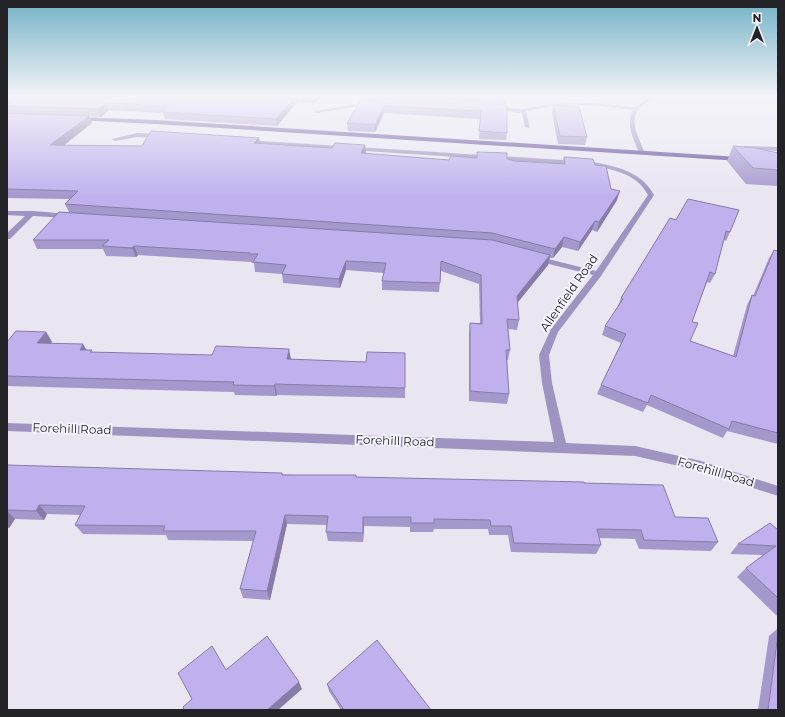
<svg xmlns="http://www.w3.org/2000/svg" width="785" height="717" viewBox="0 0 785 717" font-family="Montserrat,sans-serif">
<style>
.lines{fill:none;stroke-linecap:round;stroke-linejoin:round}
.lane{fill:#9f94c1;fill-rule:evenodd}
.street{fill:#9f94c1;fill-rule:evenodd}
.primary{fill:#654c9b;fill-rule:evenodd}
.wall{fill:#a598cd}
.shaded-wall{fill:#867ca7}
.building{fill:#c0b1ee;stroke:#867ca7}
.labels{text-anchor:middle;stroke-width:4;stroke-linejoin:round;paint-order:stroke}
.street-label{font-size:12px;fill:#242327;stroke:#f6f4fe}
</style>
<rect width="100%" height="100%" fill="#e9e6f2"/>
<g class="lines">
<!-- lane -->
<path class="lane" d="M521,109L526,110L530,128L525,127Z"/>
<!-- street -->
<g class="street">
<path d="M649,97H654C650,101 644,104 639,109C628,121 640,140 645,153L642,155L639,153C634,139 625,124 633,110L591,105L553,106L518,113L491,108L494,106L518,109L553,104L591,103L635,107Z"/>
<path d="M370,102L372,104L317,113L314,111Z"/>
<path d="M137,133L161,134L164,136L161,138L137,137L115,141L112,139Z"/>
<path d="M246,140L594,162C618,167 642,172 654,195L601,276L558,332L549,355L552,383L566,443L635,446L701,461L778,486V496L701,471L635,456L7,431V423L554,442L542,383L539,355L551,329L593,275L533,260L532,258L536,256L596,271L648,195C637,174 615,170 594,166L244,143L243,142Z"/>
<path d="M745,146L778,147V151L743,149V147Z"/>
<path d="M7,211H33L68,214L72,216L68,218L33,216L10,239H7V233L25,216L7,215Z"/>
</g>
<!-- primary -->
<path class="primary" d="M77,117L156,120L740,157L743,159L740,161L156,124L75,120V118Z"/>
</g>
<!-- wall -->
<g class="wall">
<path d="M7,97H172L171,98L174,97H320L315,103L297,102L277,126L165,119L163,113L109,110L101,117L89,116L92,123L64,145L142,146L259,138L260,143L332,148L365,145V154L449,160L477,158L507,159L515,161L562,164L564,157L595,165L611,189L617,200L597,232L592,230L578,251L562,247L553,258H550L548,265L517,302L519,320L517,330L508,329L510,350L508,360H507L509,394L507,404L469,401V333L470,323H480L479,284L441,271L439,292L382,290V281L384,273L346,270L340,288L283,283L282,274L255,272L254,263H252L251,262L138,255L136,257L106,256L103,249H37L33,240L69,212L65,204L70,199L7,198V113H8L7,112Z"/>
<path d="M364,97H507V133L506,140L479,139L480,119L384,113L375,132L348,131L347,123L364,99Z"/>
<path d="M553,105L587,137L585,145L558,144L552,113Z"/>
<path d="M733,146L778,153V186L746,184L727,161Z"/>
<path d="M670,218L730,232L726,241L724,240L715,274L710,283L707,282L692,322L690,341L733,356L747,305L752,295L753,296L769,258L774,250L778,251V444L727,431L723,438L647,405L643,412L597,394L601,385L621,343L602,335L605,326L618,306L621,298Z"/>
<path d="M46,332L52,342L50,344L86,350L93,352L366,362L405,353V398L277,395L276,396L235,395L234,392L79,388L7,386V342Z"/>
<path d="M7,465L356,477L584,483L675,517L718,542L711,551L639,549L635,539L599,538L601,545L596,554L511,552L508,535H489L488,529H434L433,532H410V527L364,526L363,542L328,541L326,532L327,525L287,524L270,600L243,598L240,589L253,541L168,540L166,535L83,534L75,525L80,515L47,514L44,520L15,519L9,528H7Z"/>
<path d="M778,530V615L777,616L737,577L746,568L763,555L730,554L738,544Z"/>
<path d="M778,628V710H758L769,636Z"/>
<path d="M327,684L431,710H341L329,691Z"/>
</g>
<!-- shaded-wall -->
<g class="shaded-wall">
<path d="M295,97H297V102L277,126L276,119Z"/>
<path d="M315,97H320L315,103Z"/>
<path d="M107,103L109,110L101,117L98,109Z"/>
<path d="M384,106V113L375,132V125Z"/>
<path d="M89,116L92,123L54,153L50,145Z"/>
<path d="M259,138L260,146L254,143Z"/>
<path d="M365,145L366,153L361,162V153Z"/>
<path d="M620,191L617,200L597,232L599,222Z"/>
<path d="M595,221L592,230L578,251L580,242Z"/>
<path d="M564,237L562,247L553,258L555,249Z"/>
<path d="M134,246L138,255L136,257L132,248Z"/>
<path d="M550,255L548,265L515,306L517,296Z"/>
<path d="M346,261V270L340,288L339,279Z"/>
<path d="M46,332L52,342L43,353L37,343Z"/>
<path d="M83,344L89,354L80,350Z"/>
<path d="M289,349L291,359L289,369L287,359Z"/>
<path d="M275,384L277,395L276,396L274,386Z"/>
<path d="M39,505L47,514L44,520L36,511Z"/>
<path d="M7,511L15,519L9,528L7,526Z"/>
<path d="M285,515L287,524L270,600L267,591Z"/>
<path d="M363,517L364,526L363,542Z"/>
<path d="M299,682L302,689L278,710H267Z"/>
</g>
<!-- building -->
<g class="building">
<path d="M7,97H168L170,98L174,97H295L276,119L163,112L166,106L107,103L98,109L7,106V105L14,101L7,100Z"/>
<path d="M403,97H448L507,106V133L479,131L481,111L384,106L375,125L347,123L361,100Z"/>
<path d="M486,97H507V100Z"/>
<path d="M553,105L579,107L587,137L560,136Z"/>
<path d="M7,113L89,116L50,145L142,146L151,131L259,138L254,143L332,148L335,143L365,145L361,153L449,160L451,156L477,158V152L507,153V159L515,161L565,164L564,157L593,159L595,165L606,166L611,189L620,191L599,222L595,221L580,242L564,237L555,249L492,233L65,204L78,191L7,189Z"/>
<path d="M733,146L755,148L778,153V170L753,168Z"/>
<path d="M688,199L739,210L730,232L726,231L715,274L710,272L692,322L698,323L690,341L736,357L752,295L755,296L774,250L778,251V433L732,421L729,429L651,395L648,403L601,385L626,334L605,326L623,299L621,298L670,218L676,220Z"/>
<path d="M59,212L492,240L550,255L517,296L519,320L507,319L510,350H506L509,394L470,391V323L482,324L481,275L441,261L440,283L382,281L386,263L346,261L339,279L282,274L286,265L253,262L258,254H250V253L134,246L132,248L102,246L109,240H33Z"/>
<path d="M16,331L46,332L37,343L83,344L80,350H92L90,352L212,355L216,346L289,349L287,359L366,362L367,352L405,353V388L275,384L274,386L233,385L234,382L73,378L7,376V342Z"/>
<path d="M7,465L282,473V475H356V477L584,482V483L663,485L675,517L708,518L718,542L644,540L641,530L597,529L601,545L514,543L511,526H491L490,520L434,519V523H411V517H363V533L326,532L328,516L285,515L267,591L240,589L256,531H163L165,526L75,525L85,506L39,505L36,511L7,510Z"/>
<path d="M770,523L778,530V598L746,568L776,546L738,544Z"/>
<path d="M778,634V710H768Z"/>
<path d="M267,636L299,682L267,710H184L183,707L192,699L178,673L212,646L226,670Z"/>
<path d="M377,640L431,710H344L327,684Z"/>
</g>
<!-- sky -->
<linearGradient id="sky" x2="0" y2="1"><stop stop-color="#73b2c6"/><stop offset="0.49" stop-color="#f5f4f9"/><stop offset="1" stop-color="#f5f4f9" stop-opacity="0"/></linearGradient>
<rect width="785" height="197" fill="url(#sky)"/>
<g class="labels">
<!-- street labels -->
<g class="street-label">
<text transform="translate(569 293) rotate(-55)" y="4">Allenfield Road</text>
<text transform="translate(72 429) rotate(2)" y="4">Forehill Road</text>
<text transform="translate(395 441) rotate(2)" y="4">Forehill Road</text>
<text transform="translate(716 472) rotate(16)" y="4">Forehill Road</text>
</g>
</g>
<!-- border -->
<rect width="785" height="717" fill="none" stroke="#242327" stroke-width="16"/>
<!-- north arrow -->
<g transform="translate(757 28)" stroke="#f6f4fe" stroke-width="3" paint-order="stroke">
<path d="M0-3L7 15L0 10L-7 15Z" fill="#242327"/>
<text y="-6" font-size="11" font-weight="bold" text-anchor="middle" fill="#242327">N</text>
</g>
</svg>
